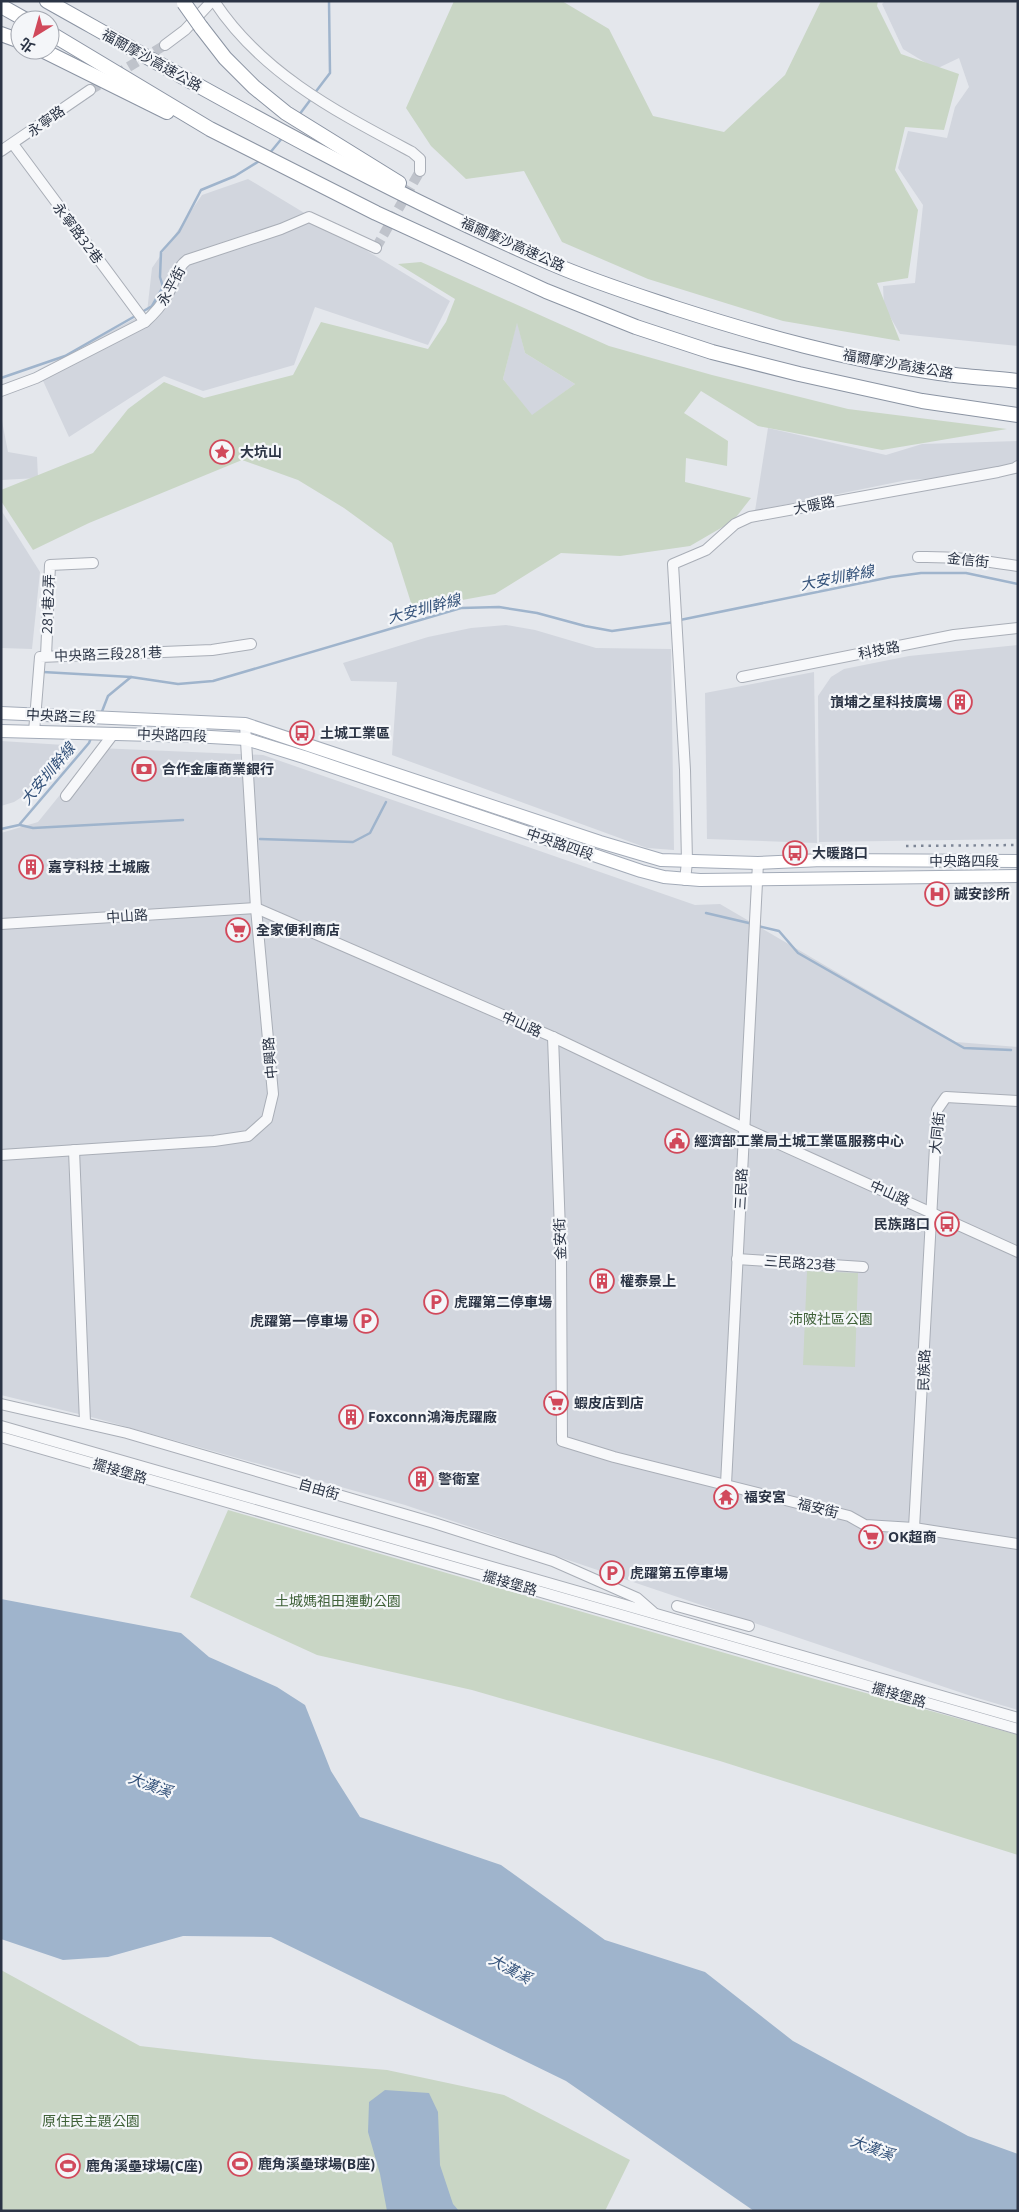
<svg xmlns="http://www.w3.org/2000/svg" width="1019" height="2212" viewBox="0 0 1019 2212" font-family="'Open Sans','Noto Sans TC',sans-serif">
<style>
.built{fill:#d2d6de}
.green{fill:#c9d6c5;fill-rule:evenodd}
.water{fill:#9fb4cc}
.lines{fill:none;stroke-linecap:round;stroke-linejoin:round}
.stream{stroke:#9fb4cc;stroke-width:2.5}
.minor-tunnel{stroke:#bfc3cb;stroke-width:10;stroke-dasharray:10 5;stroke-linecap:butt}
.minor-casing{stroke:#a9aeb7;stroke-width:12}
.major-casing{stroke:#a3abb8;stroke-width:14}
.highway-casing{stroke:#8b94a3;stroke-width:16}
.minor{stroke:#f7f8fa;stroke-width:10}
.major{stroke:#fff;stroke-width:12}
.highway{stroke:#fff;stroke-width:14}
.rail{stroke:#7d8696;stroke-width:2.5;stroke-dasharray:2.5 5;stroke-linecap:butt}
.highway-bridge-casing{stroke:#8b94a3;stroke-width:16;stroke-linecap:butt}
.highway-bridge{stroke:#fff;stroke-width:14}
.labels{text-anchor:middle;stroke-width:4.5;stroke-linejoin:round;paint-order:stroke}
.street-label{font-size:14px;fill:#2b3445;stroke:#f4f6f9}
.poi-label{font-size:14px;font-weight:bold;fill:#2b3445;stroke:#f4f6f9;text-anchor:start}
.park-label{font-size:14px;fill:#3f6138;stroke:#f4f6f9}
.water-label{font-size:15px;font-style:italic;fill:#34527a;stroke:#f4f6f9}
</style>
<rect width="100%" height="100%" fill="#e4e7ec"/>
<!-- built -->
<g class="built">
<path d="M885,1H1018V346L900,334L884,306L883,286L915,283L923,205L898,168L908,131L947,138L955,107L969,87L959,58L936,69L903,49L882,4Z"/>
<path d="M248,179L450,301L428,345L315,307L294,365L203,391L164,376L69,437L38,370L147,312L152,268L202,195Z"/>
<path d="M517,321L525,353L575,384L532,416L503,379Z"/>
<path d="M1,416L8,452L37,457L38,478L1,480Z"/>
<path d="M768,428L886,455L922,444L1018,441V474L907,480L755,511Z"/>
<path d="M1,510L40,572L32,649L1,648Z"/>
<path d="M506,625L535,630L596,648L671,649L674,850L647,848L392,755L397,682L351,681L343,663L428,637L471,628Z"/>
<path d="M1018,645V839L819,842L818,696L831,677L844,669L909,656Z"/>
<path d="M814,672L817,843L707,839L705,693Z"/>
<path d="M1,741L64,745L31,791L14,802L1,806Z"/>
<path d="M98,748L263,755L695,905L720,904L956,1042L1018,1047V1710L974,1697L405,1505L95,1418L1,1395V833L38,822Z"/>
</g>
<!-- green -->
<g class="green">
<path d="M454,1H562L609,29L653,116L724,132L785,75L821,1H878L877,6L901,54L959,74L944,130L905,127L895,170L918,210L908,278L877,283L900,341L783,321L648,279L562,242L524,171L466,179L431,146L406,108Z"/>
<path d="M421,262L609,346L712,375L848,409L1007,429L882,450L758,426L701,391L684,413L728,441L727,466L686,458L685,482L751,498L733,521L690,546L620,556L561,553L495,594L413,609L392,543L344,508L298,480L242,460L89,523L33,550L1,501V490L93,453L128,409L164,382L204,398L293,375L321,322L428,349L446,322L455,299L398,264ZM517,323L525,353L575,384L532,415L503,379Z"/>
<path d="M807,1271L858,1273L855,1367L803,1365Z"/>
<path d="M228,1510L815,1679L1018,1735V1855L720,1761L472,1690L317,1655L190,1597Z"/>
<path d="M1,1970L140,2046L254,2059L387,2070L504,2095L630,2160L605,2211H1Z"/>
</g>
<!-- water -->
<g class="water">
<path d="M1,1599L181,1633L209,1657L277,1687L305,1705L331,1771L360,1817L501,1865L605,1940L705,1972L793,2041L968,2136L1018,2154V2211H754L566,2081L271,1937L183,1936L108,1957L63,1960L1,1939Z"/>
<path d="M385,2090L429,2093L438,2112L440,2165L453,2204L459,2211H387L380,2174L368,2132L369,2102Z"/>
</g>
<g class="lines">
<!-- stream -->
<g class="stream">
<path d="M314,94L330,73L329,1"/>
<path d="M299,115L311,99"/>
<path d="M269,154L283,137"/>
<path d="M142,312L152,306L163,287L160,277L161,252L179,232L201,190L235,176L261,160"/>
<path d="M1,378L65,356L137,315"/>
<path d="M680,620L891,577L921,573H966L1018,584"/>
<path d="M43,672L131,677"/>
<path d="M101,714L108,696L131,677L178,684L213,681L461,608L499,607L537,613L585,626L612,631L675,622"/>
<path d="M20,825L33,828L183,820"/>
<path d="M1,829L19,825L89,743L91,738"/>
<path d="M260,839L353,842L370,833L386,802"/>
<path d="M706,913L753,924"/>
<path d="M758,926L779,931L798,953L964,1048L1011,1050"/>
</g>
<!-- minor-tunnel -->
<g class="minor-tunnel">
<path d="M90,90L165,45"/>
<path d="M376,248L420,171"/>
</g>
<!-- minor casing -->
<g class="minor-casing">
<g id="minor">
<path d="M214,1C262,74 337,112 412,152L420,159V171"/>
<path d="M165,45L185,30L212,1"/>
<path d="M13,144L145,322"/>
<path d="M1,151L90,90"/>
<path d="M1,391L36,378L145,322C154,314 162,305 168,294C175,282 176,268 187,260L281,229L309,217L376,248"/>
<path d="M918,557C952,556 985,561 1018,566"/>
<path d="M46,656L50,565L93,563"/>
<path d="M742,677L954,635L1018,628"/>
<path d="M34,732L40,657L212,650L251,644"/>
<path d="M66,796L114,733"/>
<path d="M685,880L687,862L685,770L673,564L706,550L735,524L750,517L998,472L1015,468L1018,466"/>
<path d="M1,924L256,908L553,1037L744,1128L1018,1252"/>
<path d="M553,1037L561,1259L562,1441L614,1457L849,1516L865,1525L914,1528L1018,1544"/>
<path d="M74,1150L85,1422"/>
<path d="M1,1155L214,1141L248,1136L267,1119L273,1094L256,908L245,724"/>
<path d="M737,1259L863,1267"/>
<path d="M1,1404L127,1433L434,1523L553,1561L637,1598L653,1612"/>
<path d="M1,1426L1018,1718"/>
<path d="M1,1437L1018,1729"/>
<path d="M726,1484L758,863"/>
<path d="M914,1528L937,1110L946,1097L1018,1101"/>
<path d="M677,1606L749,1626"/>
</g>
</g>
<!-- major casing -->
<g class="major-casing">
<g id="major">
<path d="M1,713L245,724L600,842L661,860L758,863L822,860L1018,861"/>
<path d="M1,731L193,736L246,739L304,757L641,871L664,877L700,880L1018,876"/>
</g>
</g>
<!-- highway casing -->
<g class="highway-casing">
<g id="highway">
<path d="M47,1C213,94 378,189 553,264C592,281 633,294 672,307C759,335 848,360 939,373C965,377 992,378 1018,381"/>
<path d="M1,6L26,20"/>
<path d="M201,27L225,58L254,87L286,113L399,183"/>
<path d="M50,33L210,129L376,213L546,291L636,327L712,352L799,374L922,401L1018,415"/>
<path d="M1,34L20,41"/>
<path d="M42,50L167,112"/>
</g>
</g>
<!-- minor -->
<use href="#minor" class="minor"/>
<!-- major -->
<use href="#major" class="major"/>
<!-- highway -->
<use href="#highway" class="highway"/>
<!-- rail -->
<path class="rail" d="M906,846L1018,845"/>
<!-- highway-bridge casing -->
<g class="highway-bridge-casing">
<path id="highway-bridge" d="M184,3L201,27"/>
</g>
<!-- highway-bridge -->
<use href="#highway-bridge" class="highway-bridge"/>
</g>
<!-- icons -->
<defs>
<g id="sight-ring" transform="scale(1.25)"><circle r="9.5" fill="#f4f6f9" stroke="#d1495b" stroke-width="1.5"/><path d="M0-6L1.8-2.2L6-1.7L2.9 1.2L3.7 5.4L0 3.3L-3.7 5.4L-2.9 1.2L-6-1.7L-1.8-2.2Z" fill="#d1495b"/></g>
<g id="building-ring" transform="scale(1.25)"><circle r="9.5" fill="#f4f6f9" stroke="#d1495b" stroke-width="1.5"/><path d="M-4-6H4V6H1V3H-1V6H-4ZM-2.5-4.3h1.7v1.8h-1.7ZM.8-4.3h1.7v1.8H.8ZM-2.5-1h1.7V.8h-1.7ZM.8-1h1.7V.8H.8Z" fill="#d1495b"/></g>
<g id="bus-ring" transform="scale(1.25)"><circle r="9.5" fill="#f4f6f9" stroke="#d1495b" stroke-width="1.5"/><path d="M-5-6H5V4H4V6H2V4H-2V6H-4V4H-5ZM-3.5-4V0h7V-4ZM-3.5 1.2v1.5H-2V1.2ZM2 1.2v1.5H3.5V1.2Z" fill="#d1495b"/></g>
<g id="bank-ring" transform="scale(1.25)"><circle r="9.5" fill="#f4f6f9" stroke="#d1495b" stroke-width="1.5"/><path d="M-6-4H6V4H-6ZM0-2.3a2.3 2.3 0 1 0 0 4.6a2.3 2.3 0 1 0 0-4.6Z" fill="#d1495b"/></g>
<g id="hospital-ring" transform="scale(1.25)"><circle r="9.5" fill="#f4f6f9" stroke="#d1495b" stroke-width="1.5"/><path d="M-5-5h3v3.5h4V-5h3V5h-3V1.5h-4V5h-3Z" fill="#d1495b"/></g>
<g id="supermarket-ring" transform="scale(1.25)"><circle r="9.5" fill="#f4f6f9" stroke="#d1495b" stroke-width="1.5"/><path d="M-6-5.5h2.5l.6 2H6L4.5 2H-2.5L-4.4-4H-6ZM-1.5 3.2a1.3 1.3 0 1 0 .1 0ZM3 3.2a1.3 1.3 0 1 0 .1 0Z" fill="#d1495b"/></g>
<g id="civic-ring" transform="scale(1.25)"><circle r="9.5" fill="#f4f6f9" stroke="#d1495b" stroke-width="1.5"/><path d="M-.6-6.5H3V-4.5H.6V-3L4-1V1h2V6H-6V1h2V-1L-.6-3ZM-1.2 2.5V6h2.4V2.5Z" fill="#d1495b"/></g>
<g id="parking-ring" transform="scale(1.25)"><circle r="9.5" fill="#f4f6f9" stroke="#d1495b" stroke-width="1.5"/><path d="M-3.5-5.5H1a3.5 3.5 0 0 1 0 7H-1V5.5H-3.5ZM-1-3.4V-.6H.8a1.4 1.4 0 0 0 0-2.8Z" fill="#d1495b"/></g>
<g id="temple-ring" transform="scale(1.25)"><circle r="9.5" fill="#f4f6f9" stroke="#d1495b" stroke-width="1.5"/><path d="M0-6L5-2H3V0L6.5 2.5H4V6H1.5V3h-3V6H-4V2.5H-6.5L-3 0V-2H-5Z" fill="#d1495b"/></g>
<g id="stadium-ring" transform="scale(1.25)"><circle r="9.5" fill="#f4f6f9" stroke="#d1495b" stroke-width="1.5"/><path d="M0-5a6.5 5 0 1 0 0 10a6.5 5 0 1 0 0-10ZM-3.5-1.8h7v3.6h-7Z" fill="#d1495b"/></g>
</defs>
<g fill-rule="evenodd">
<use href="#sight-ring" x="222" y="452"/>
<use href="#building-ring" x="960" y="702"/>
<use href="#bus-ring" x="302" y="733"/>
<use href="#bank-ring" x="144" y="769"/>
<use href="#bus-ring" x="795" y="853"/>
<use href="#building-ring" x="31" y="867"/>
<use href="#hospital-ring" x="937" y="894"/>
<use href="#supermarket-ring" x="238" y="930"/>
<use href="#civic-ring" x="677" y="1141"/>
<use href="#bus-ring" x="947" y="1224"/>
<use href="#building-ring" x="602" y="1281"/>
<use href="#parking-ring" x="436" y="1302"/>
<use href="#parking-ring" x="366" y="1321"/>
<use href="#supermarket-ring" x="556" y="1403"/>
<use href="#building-ring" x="351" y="1417"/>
<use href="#building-ring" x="421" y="1479"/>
<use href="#temple-ring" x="726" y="1497"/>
<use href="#supermarket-ring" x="871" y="1537"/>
<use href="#parking-ring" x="612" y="1573"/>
<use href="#stadium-ring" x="240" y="2164"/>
<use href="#stadium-ring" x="68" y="2166"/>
</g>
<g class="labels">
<!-- street labels -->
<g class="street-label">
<text transform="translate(152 60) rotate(29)" y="5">福爾摩沙高速公路</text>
<text transform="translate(46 121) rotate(-35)" y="5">永寧路</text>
<text transform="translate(78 233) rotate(53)" y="5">永寧路32巷</text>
<text transform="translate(513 244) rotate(24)" y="5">福爾摩沙高速公路</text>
<text transform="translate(171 286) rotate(-61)" y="5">永平街</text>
<text transform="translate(898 364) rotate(10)" y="5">福爾摩沙高速公路</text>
<text transform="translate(814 505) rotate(-11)" y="5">大暖路</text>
<text transform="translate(968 560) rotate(6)" y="5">金信街</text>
<text transform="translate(48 604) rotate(-88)" y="5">281巷2弄</text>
<text transform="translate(879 650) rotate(-11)" y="5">科技路</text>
<text transform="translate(108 654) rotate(-2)" y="5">中央路三段281巷</text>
<text transform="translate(61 716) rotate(3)" y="5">中央路三段</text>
<text transform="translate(172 735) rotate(2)" y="5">中央路四段</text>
<text transform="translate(560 844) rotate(19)" y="5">中央路四段</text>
<text x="964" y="866">中央路四段</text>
<text transform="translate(127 916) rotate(-4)" y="5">中山路</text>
<text transform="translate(522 1024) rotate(24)" y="5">中山路</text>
<text transform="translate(270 1058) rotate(-95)" y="5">中興路</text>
<text transform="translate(937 1133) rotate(-84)" y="5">大同街</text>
<text transform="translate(741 1189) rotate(-87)" y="5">三民路</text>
<text transform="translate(890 1193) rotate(24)" y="5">中山路</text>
<text transform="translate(560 1239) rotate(-92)" y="5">金安街</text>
<text transform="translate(800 1263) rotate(4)" y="5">三民路23巷</text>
<text transform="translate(924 1370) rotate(-88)" y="5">民族路</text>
<text transform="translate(120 1471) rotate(16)" y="5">擺接堡路</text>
<text transform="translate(319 1489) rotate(16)" y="5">自由街</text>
<text transform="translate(818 1508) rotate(14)" y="5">福安街</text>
<text transform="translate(510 1583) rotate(16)" y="5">擺接堡路</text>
<text transform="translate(899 1695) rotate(16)" y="5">擺接堡路</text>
</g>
<!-- poi labels -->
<g class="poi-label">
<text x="240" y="457">大坑山</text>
<text x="942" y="707" text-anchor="end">嵿埔之星科技廣場</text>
<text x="320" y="738">土城工業區</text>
<text x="162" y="774">合作金庫商業銀行</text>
<text x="812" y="858">大暖路口</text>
<text x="48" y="872">嘉亨科技 土城廠</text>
<text x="954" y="899">誠安診所</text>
<text x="256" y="935">全家便利商店</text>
<text x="694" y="1146">經濟部工業局土城工業區服務中心</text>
<text x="930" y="1229" text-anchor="end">民族路口</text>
<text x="620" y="1286">權泰景上</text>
<text x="454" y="1307">虎躍第二停車場</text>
<text x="348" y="1326" text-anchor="end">虎躍第一停車場</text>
<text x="574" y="1408">蝦皮店到店</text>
<text x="368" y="1422">Foxconn鴻海虎躍廠</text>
<text x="438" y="1484">警衛室</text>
<text x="744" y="1502">福安宮</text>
<text x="888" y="1542">OK超商</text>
<text x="630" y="1578">虎躍第五停車場</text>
<text x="258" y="2169">鹿角溪壘球場(B座)</text>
<text x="86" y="2171">鹿角溪壘球場(C座)</text>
</g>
<!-- park labels -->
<g class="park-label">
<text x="831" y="1324">沛陂社區公園</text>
<text x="338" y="1606">土城媽祖田運動公園</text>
<text x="91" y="2126">原住民主題公園</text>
</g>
<!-- water labels -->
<g class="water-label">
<text transform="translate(837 578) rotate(-11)" y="5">大安圳幹線</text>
<text transform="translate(424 609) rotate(-15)" y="5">大安圳幹線</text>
<text transform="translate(48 774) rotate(-50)" y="5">大安圳幹線</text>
<text transform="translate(150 1785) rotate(20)" y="5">大漢溪</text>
<text transform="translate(510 1969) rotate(28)" y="5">大漢溪</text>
<text transform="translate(872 2148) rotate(20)" y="5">大漢溪</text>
</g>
</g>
<!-- border -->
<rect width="1019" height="2212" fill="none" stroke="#2b3445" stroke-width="5"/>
<!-- north arrow -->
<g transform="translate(35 35) rotate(217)"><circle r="24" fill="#f4f6f9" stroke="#a4a8b1"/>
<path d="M0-4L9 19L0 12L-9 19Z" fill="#d1495b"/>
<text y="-8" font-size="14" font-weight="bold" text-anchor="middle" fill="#2b3445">北</text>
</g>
</svg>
